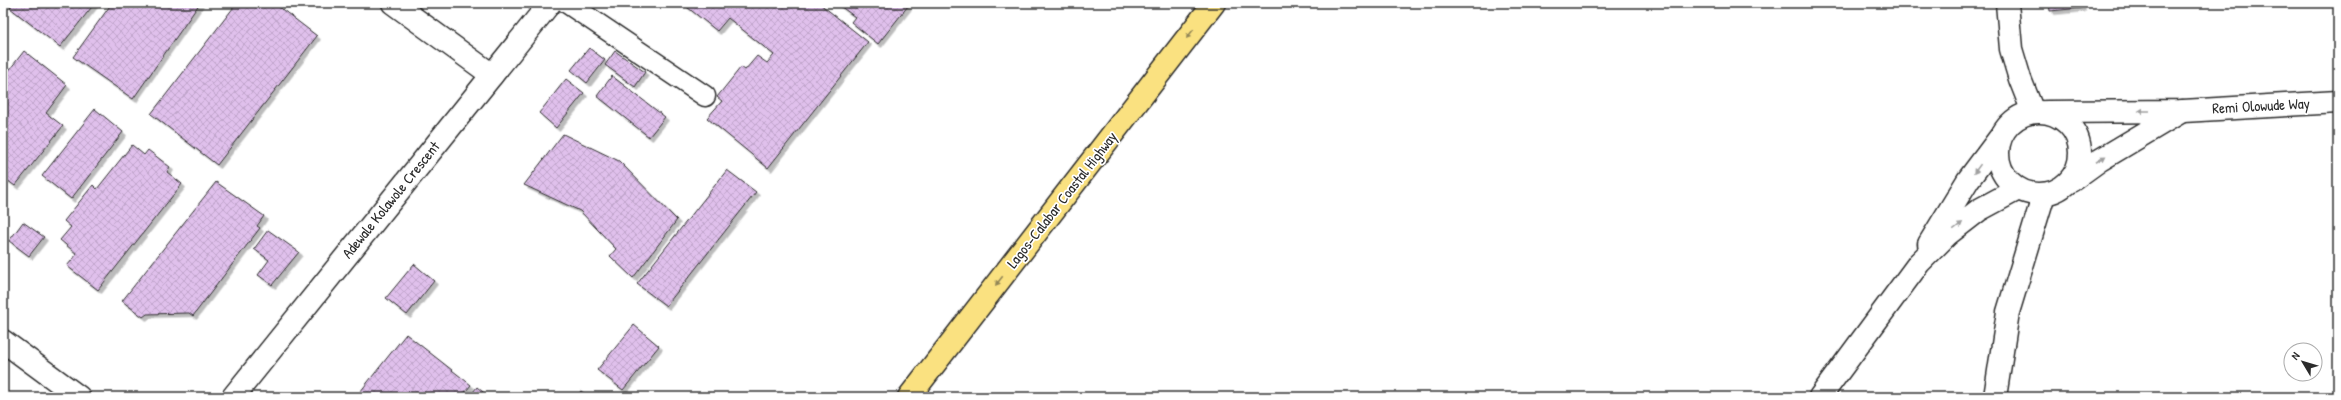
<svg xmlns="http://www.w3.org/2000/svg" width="2341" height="400" viewBox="0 0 2341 400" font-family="'Patrick Hand',sans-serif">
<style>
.building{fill:url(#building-cross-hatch);stroke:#2b2b2b;filter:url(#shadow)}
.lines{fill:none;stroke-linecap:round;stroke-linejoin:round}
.service-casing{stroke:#2b2b2b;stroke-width:23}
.minor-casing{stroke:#2b2b2b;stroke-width:25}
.trunk-casing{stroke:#2b2b2b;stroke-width:25}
.service{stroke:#fff;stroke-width:20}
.minor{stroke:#fff;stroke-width:22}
.trunk{stroke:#fae180;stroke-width:22}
.oneway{fill:#928656}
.oneway2{fill:#a0a0a0}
.labels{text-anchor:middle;stroke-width:3.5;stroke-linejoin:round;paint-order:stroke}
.street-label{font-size:15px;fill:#2b2b2b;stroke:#fff}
</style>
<defs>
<pattern id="building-cross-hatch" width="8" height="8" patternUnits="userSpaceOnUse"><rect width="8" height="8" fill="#e0c0ec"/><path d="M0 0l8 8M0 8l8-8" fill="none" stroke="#c0a5cb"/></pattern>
<filter id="shadow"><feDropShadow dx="3.5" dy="3.5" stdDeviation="0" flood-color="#0004"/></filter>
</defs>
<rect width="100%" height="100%" fill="#fff"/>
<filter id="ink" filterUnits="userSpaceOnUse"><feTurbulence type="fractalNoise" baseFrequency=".025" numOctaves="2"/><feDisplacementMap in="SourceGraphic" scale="8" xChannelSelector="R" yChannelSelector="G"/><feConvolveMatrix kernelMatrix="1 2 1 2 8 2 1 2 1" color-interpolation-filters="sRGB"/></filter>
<g filter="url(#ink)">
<!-- building -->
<g class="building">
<path d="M14,3H95L60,47L10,8Z"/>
<path d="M112,3H200L133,99L73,57Z"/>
<path d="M237,3H274L317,36L217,165L151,114Z"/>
<path d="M682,3H819L868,42L768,168L707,118L722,101L717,97L741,67L745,70L757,56L767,63L774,55L728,18L717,31Z"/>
<path d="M836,3H904L908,6L878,44L851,22L855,17Z"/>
<path d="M2049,3H2081L2082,8L2050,11Z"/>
<path d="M589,48L605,60L587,83L571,70Z"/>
<path d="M24,51L67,85L46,113L63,126L15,186L3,177V78Z"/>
<path d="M615,51L645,72L635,87L605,65Z"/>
<path d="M612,76L665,117L649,137L597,96Z"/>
<path d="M566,79L584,93L556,128L539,113Z"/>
<path d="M95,109L123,132L71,199L42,176Z"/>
<path d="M563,134L619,161L677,220L633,278L610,256L616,249L580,211L524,185Z"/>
<path d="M132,145L144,155L148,150L170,167L167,172L182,184L98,290L67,266L77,254L60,240L71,227L64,221L93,185L97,189Z"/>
<path d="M727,170L756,192L666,306L637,284Z"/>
<path d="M216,182L264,216L257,226L260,228L193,316L189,313L147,314L143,317L122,301Z"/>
<path d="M23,222L44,237L29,256L9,241Z"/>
<path d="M268,230L299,252L272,285L258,275L269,260L254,249Z"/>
<path d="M414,264L434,281L407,315L386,298Z"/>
<path d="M634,325L659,346L623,390L597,370Z"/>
<path d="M406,334L471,385L461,397H356Z"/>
<path d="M477,387L489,397H469Z"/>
<path d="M581,391L589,397H576Z"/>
</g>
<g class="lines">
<!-- service casing -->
<g class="service-casing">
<path id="service" d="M567,3L705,96"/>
</g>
<!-- minor casing -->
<g class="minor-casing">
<g id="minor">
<path d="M393,3L492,75"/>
<path d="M2007,3L2011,49L2020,79L2033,112"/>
<circle cx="2039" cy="153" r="41"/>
<path d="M2047,112L2183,111L2338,102"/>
<path d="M2071,181L2100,160L2182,111"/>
<path d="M1929,244L1968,180L2001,136"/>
<path d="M3,341L79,397"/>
<path d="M233,397L550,3"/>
<path d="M1820,397L1919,263L1948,234L1979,210L2018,189"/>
<path d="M1995,397L2008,312L2044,194"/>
</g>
</g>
<!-- trunk casing -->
<g class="trunk-casing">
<path id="trunk" d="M909,397L1214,3"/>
</g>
<!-- service -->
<use href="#service" class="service"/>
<!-- minor -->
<use href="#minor" class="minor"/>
<!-- trunk -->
<use href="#trunk" class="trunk"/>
</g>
<!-- one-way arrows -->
<defs><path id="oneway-solid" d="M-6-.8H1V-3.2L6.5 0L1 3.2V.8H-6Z"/></defs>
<g class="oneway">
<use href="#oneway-solid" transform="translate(1190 34) rotate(128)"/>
<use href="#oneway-solid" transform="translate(999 281) rotate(128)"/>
</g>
<g class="oneway2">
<use href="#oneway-solid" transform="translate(2144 111) rotate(180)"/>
<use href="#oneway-solid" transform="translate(2101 159) rotate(-33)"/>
<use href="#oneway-solid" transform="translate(1977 169) rotate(126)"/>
<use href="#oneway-solid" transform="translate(1958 226) rotate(-37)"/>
</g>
</g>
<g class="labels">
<!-- street labels -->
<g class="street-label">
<text transform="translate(2261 106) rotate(-3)" y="5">Remi Olowude Way</text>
<text transform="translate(391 200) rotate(-51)" y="5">Adewale Kolawole Crescent</text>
<text transform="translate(1062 200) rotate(-52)" y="5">Lagos-Calabar Coastal Highway</text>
</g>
</g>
<!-- margin -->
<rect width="2341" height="400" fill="none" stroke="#fff" stroke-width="16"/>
<rect x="8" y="8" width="2325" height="384" fill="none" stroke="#2b2b2b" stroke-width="1.5" filter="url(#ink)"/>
<!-- north arrow -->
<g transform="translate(2303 362) rotate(308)"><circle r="19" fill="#ffffff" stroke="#aaaaaa"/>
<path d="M0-3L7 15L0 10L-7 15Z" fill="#2b2b2b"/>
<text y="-6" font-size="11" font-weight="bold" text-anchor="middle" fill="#2b2b2b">N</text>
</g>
</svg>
